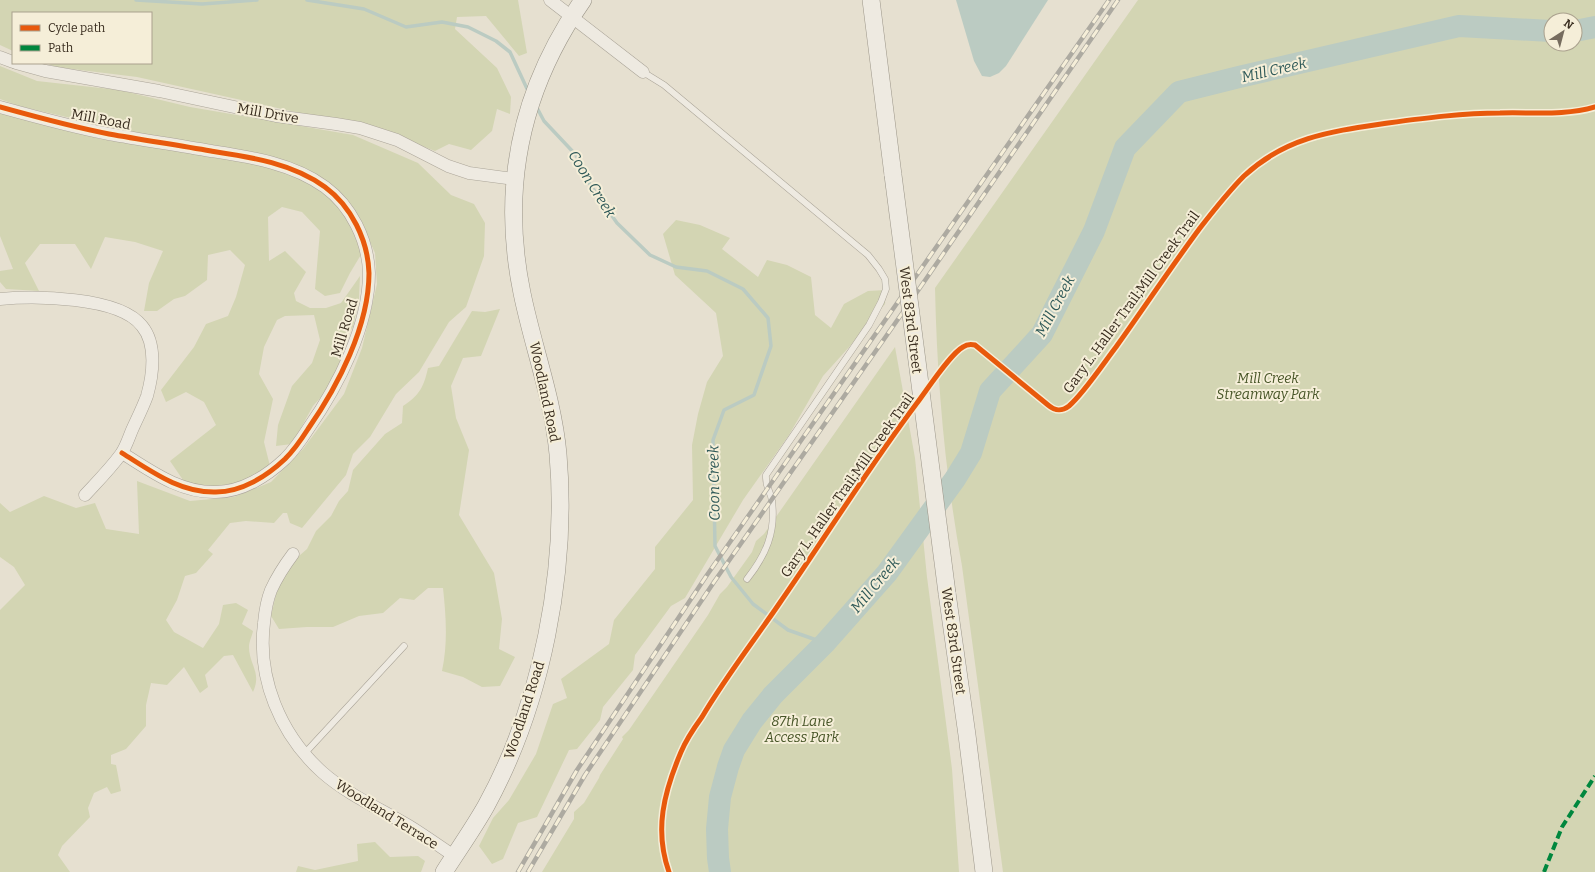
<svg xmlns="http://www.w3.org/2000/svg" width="1595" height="872" viewBox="0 0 1595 872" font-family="Bitter,serif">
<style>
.green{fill:#d3d5b3;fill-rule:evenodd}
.water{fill:#bbcbc2}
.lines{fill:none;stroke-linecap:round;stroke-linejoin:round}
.stream{stroke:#bbcbc2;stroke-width:3.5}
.river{stroke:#bbcbc2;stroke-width:22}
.service-casing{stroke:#aba599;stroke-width:7}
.minor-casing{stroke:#aba599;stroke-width:13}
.secondary-casing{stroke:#9b9588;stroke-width:18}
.service{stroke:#eeeae1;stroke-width:6}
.minor{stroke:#eeeae1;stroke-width:12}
.secondary{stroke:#eeeae1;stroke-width:17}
.rail-casing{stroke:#adaaa1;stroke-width:4.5}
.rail{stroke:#f5eed8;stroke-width:3;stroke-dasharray:9;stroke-linecap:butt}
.secondary-bridge-casing{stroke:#9b9588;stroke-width:18;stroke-linecap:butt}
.secondary-bridge{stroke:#eeeae1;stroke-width:17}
.quiet{stroke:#00873e;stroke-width:4;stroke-dasharray:8 4;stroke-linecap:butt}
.cycleway-casing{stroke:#f5eed8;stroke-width:8}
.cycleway{stroke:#e8590c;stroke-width:5}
.labels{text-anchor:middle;stroke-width:4;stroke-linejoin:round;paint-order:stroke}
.street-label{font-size:14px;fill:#3a2e20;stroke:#f5eed8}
.park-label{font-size:14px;font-style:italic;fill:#485628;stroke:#f5eed8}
.water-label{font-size:15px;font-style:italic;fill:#305a59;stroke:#f5eed8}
</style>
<rect width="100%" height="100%" fill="#e6e0d0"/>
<!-- green -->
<g class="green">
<path d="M0,0H518L527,53L519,56L486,16L457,17L455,29L497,68L511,97L510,114L497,109L492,131L471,150L449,144L435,151L386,132L336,121L137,77L56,67L46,63H151V13H13V51L0,45Z"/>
<path d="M1138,0H1595V872H1003L962,566C945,474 937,381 935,288ZM1551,20H1575V44H1551Z"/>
<path d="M0,66L37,81L119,90L190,107L353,135L418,163L451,195L474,204L485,223L484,256L466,307L449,322L419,372L396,394L370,437L353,454L346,475L302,528L290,523L287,513H283L274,523L246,521L230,523L208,550L213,554L196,573L185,576L177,600L166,620L174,632L203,648L219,624L223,605L236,603L248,610L242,624L253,631C252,636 249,642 249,647C249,664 262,673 253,692L233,655L224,656L205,675L208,687L200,693L184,667L167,685L151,683L146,705V726L126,749L111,755V764L116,765L121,791L111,794L107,787L94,793L88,808L90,817L62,846L58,855L70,872H0V610L25,585L14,567L0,557V503L10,512L44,496L76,508L95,503L106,529L139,534L137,481L190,501L234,497L271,482L303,449L344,394L362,348L377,284L375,253L356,211L325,181L161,139L19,106L0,99Z"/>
<path d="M0,109L100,139L268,165L321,188L340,206L355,230L362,253L350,273L340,293L325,296L315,289L320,231L302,212L282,207L268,217L269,261L285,251L306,272L294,293L296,301L310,308H326L341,303L360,276L359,298L353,327L345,338L340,362L330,387L313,406L292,444L276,446L278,425L292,386L312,363L320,340L314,315L285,316L277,320L264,347L259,374L273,399L264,442L270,466L241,482L202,489L183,480L170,461L216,425L204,402L186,392L166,402L161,390L194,347L206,324L228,316L236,297L245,265L230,250L208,255L207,280L185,296L174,299L157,311H144L149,283L163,251L135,242L105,237L91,269L75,244H40L25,263L39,291L6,289L0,282V271L13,269L0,236Z"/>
<path d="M676,220L700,225L730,238L722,249L758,277L767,260L787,265L811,277L815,315L831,328L844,304L868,291L886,290L885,304L850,346L823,376L789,435L743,500L685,598L671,606L635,655L633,670L603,707L600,720L577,749L569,750L537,817L518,823L503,859L492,864L479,846L493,818L509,800L536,754L553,704L567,698L561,679L609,644L614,620L655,569V547L693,500L692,445L698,414L707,382L723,356L716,313L675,275L663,234Z"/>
<path d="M500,309L481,356L463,358L451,386L456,418L469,450L459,515L494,573L502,619L499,649L515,657L500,686L482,687L463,677L442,671C448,643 446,616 443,588H428L414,600L400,598L383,613L359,616L333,627H307L279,629L271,616L277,590L292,562L307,549L316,531L331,516L339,501L348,491L353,470L385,434L402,423L403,406C420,395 424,386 428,368L439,366L472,311L485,312Z"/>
<path d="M895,347L915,458L927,577L952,769L959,872H542L574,819V812L584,803L599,778L600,775L623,739L622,737L629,730L708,615L720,594L727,587L752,552L756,541L764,534Z"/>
<path d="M375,842L390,857L418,856L425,861L421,872H296L298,866L315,870L358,861L357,844Z"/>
</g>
<!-- water -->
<path class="water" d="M956,0H1048L1006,66L999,73L990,77L982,76L974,61Z"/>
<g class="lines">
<!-- stream -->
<g class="stream">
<path d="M136,0L202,4L257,0"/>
<path d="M307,0L364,9L406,27L442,22L468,27L496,41L510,52L529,93"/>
<path d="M536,106L544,121L576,155L589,183L617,223L650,255L676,267L707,271L743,289L768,318L771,346L754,395L724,410L713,440L715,546L731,577L753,604L788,630L825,643"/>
</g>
<!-- river -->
<g class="river">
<path d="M1575,31L1595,27"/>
<path d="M720,872L718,858L717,829L720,797L728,767L734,750L752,721L773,695L825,643L887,573L955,479L971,453L990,391L1042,334L1094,231L1125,148L1179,92L1239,77L1459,26L1551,31"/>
</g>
<!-- service casing -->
<g class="service-casing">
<g id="service">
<path d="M643,72L664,85L868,255L879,269L885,279L886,289L881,302L869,325L766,475C765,488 771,491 772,501C776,532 766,555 747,579"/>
<path d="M305,753L404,646"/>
</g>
</g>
<!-- minor casing -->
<g class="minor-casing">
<g id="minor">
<path d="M550,0L643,72"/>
<path d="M0,57L13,62"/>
<path d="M16,63L45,71L159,91L276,116L336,124L360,128L397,140L448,166L469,173L514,179"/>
<path d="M0,107C36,117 72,127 109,134C143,140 177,145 211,151C250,157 292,163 325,187C351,206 368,240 369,273C369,326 338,386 308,429C301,440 294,450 285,459C267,476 242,492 216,492C180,493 151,471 122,453"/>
<path d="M0,299C34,296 119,296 142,326C157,344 153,375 147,396C143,407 137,419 132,430C129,437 126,447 121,454C110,469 97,482 85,495"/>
<path d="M293,554C284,566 277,577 271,590C267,600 265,612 264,623C257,678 280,734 322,772C349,796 383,810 414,829C428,838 441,847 454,856"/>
</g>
</g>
<!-- secondary casing -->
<g class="secondary-casing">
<g id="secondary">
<path d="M871,0L893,175"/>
<path d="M947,593L967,735L984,872"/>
<path d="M444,872C458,850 473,829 486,806C542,704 568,570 558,454C553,399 533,347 522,293C500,186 521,89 583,0"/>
</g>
</g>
<!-- service -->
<use href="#service" class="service"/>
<!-- minor -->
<use href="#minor" class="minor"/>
<!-- secondary -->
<use href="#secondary" class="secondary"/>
<!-- rail casing -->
<g class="rail-casing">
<g id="rail">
<path d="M518,872L577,770L707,575L1109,0"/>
<path d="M528,872L585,775L714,582L917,292L1118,0"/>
</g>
</g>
<!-- rail -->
<use href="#rail" class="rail"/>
<!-- secondary-bridge casing -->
<g class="secondary-bridge-casing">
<path id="secondary-bridge" d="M893,175L947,593"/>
</g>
<!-- secondary-bridge -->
<use href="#secondary-bridge" class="secondary-bridge"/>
<!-- quiet -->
<path class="quiet" d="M1544,872L1562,827L1595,776"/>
<!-- cycleway casing -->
<g class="cycleway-casing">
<g id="cycleway">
<path d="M0,107C36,117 72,127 109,134C143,140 177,145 211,151C250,157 292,163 325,187C351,206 368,240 369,273C369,326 338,386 308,429C301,440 294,450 285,459C267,476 242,492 216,492C180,493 151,471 122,453"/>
<path d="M669,872C654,830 664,792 681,752C686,740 694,728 702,717C725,678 753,642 779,604C825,538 868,468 917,403C927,390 950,354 963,347C967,344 971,344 975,345L1048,405C1055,411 1061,412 1069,406C1084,393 1103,364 1116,347C1144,308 1171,267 1200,228C1214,210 1228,192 1244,176C1287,136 1334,131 1388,123C1425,118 1463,113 1500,113C1532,112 1565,116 1595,107"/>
</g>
</g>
<!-- cycleway -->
<use href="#cycleway" class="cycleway"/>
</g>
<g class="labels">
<!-- street labels -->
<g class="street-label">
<text transform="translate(268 113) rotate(10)" y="5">Mill Drive</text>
<text transform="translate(101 119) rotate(11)" y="5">Mill Road</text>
<text transform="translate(1131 302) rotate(-54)" y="5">Gary L. Haller Trail;Mill Creek Trail</text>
<text transform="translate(911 320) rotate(83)" y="5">West 83rd Street</text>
<text transform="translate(344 328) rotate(-73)" y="5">Mill Road</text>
<text transform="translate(545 392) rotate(78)" y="5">Woodland Road</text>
<text transform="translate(847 485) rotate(-55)" y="5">Gary L. Haller Trail;Mill Creek Trail</text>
<text transform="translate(954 641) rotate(82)" y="5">West 83rd Street</text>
<text transform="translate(524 710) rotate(-72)" y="5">Woodland Road</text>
<text transform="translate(387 814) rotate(32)" y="5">Woodland Terrace</text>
</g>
<!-- park labels -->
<g class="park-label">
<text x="1268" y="383">Mill Creek<tspan x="1268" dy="16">Streamway Park</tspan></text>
<text x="802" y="726">87th Lane<tspan x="802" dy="16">Access Park</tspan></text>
</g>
<!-- water labels -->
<g class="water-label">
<text transform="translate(1274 70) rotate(-13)" y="5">Mill Creek</text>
<text transform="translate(592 184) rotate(58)" y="5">Coon Creek</text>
<text transform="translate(1055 306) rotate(-62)" y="5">Mill Creek</text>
<text transform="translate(714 483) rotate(-91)" y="5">Coon Creek</text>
<text transform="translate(875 585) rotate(-50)" y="5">Mill Creek</text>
</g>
</g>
<!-- legend -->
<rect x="12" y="12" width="140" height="52" fill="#f5eed8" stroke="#aaa18e"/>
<rect x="20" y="25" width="20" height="6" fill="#e8590c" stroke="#aaa18e"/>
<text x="48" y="32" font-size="12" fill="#3a2e20">Cycle path</text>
<rect x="20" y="45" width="20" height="6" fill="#00873e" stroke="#aaa18e"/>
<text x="48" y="52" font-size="12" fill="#3a2e20">Path</text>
<!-- north arrow -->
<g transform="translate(1563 32) rotate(36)"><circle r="19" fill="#f5eed8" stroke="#aaa18e"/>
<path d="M0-3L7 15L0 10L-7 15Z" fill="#766c5e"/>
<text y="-6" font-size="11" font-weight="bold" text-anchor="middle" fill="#3a2e20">N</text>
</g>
</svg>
